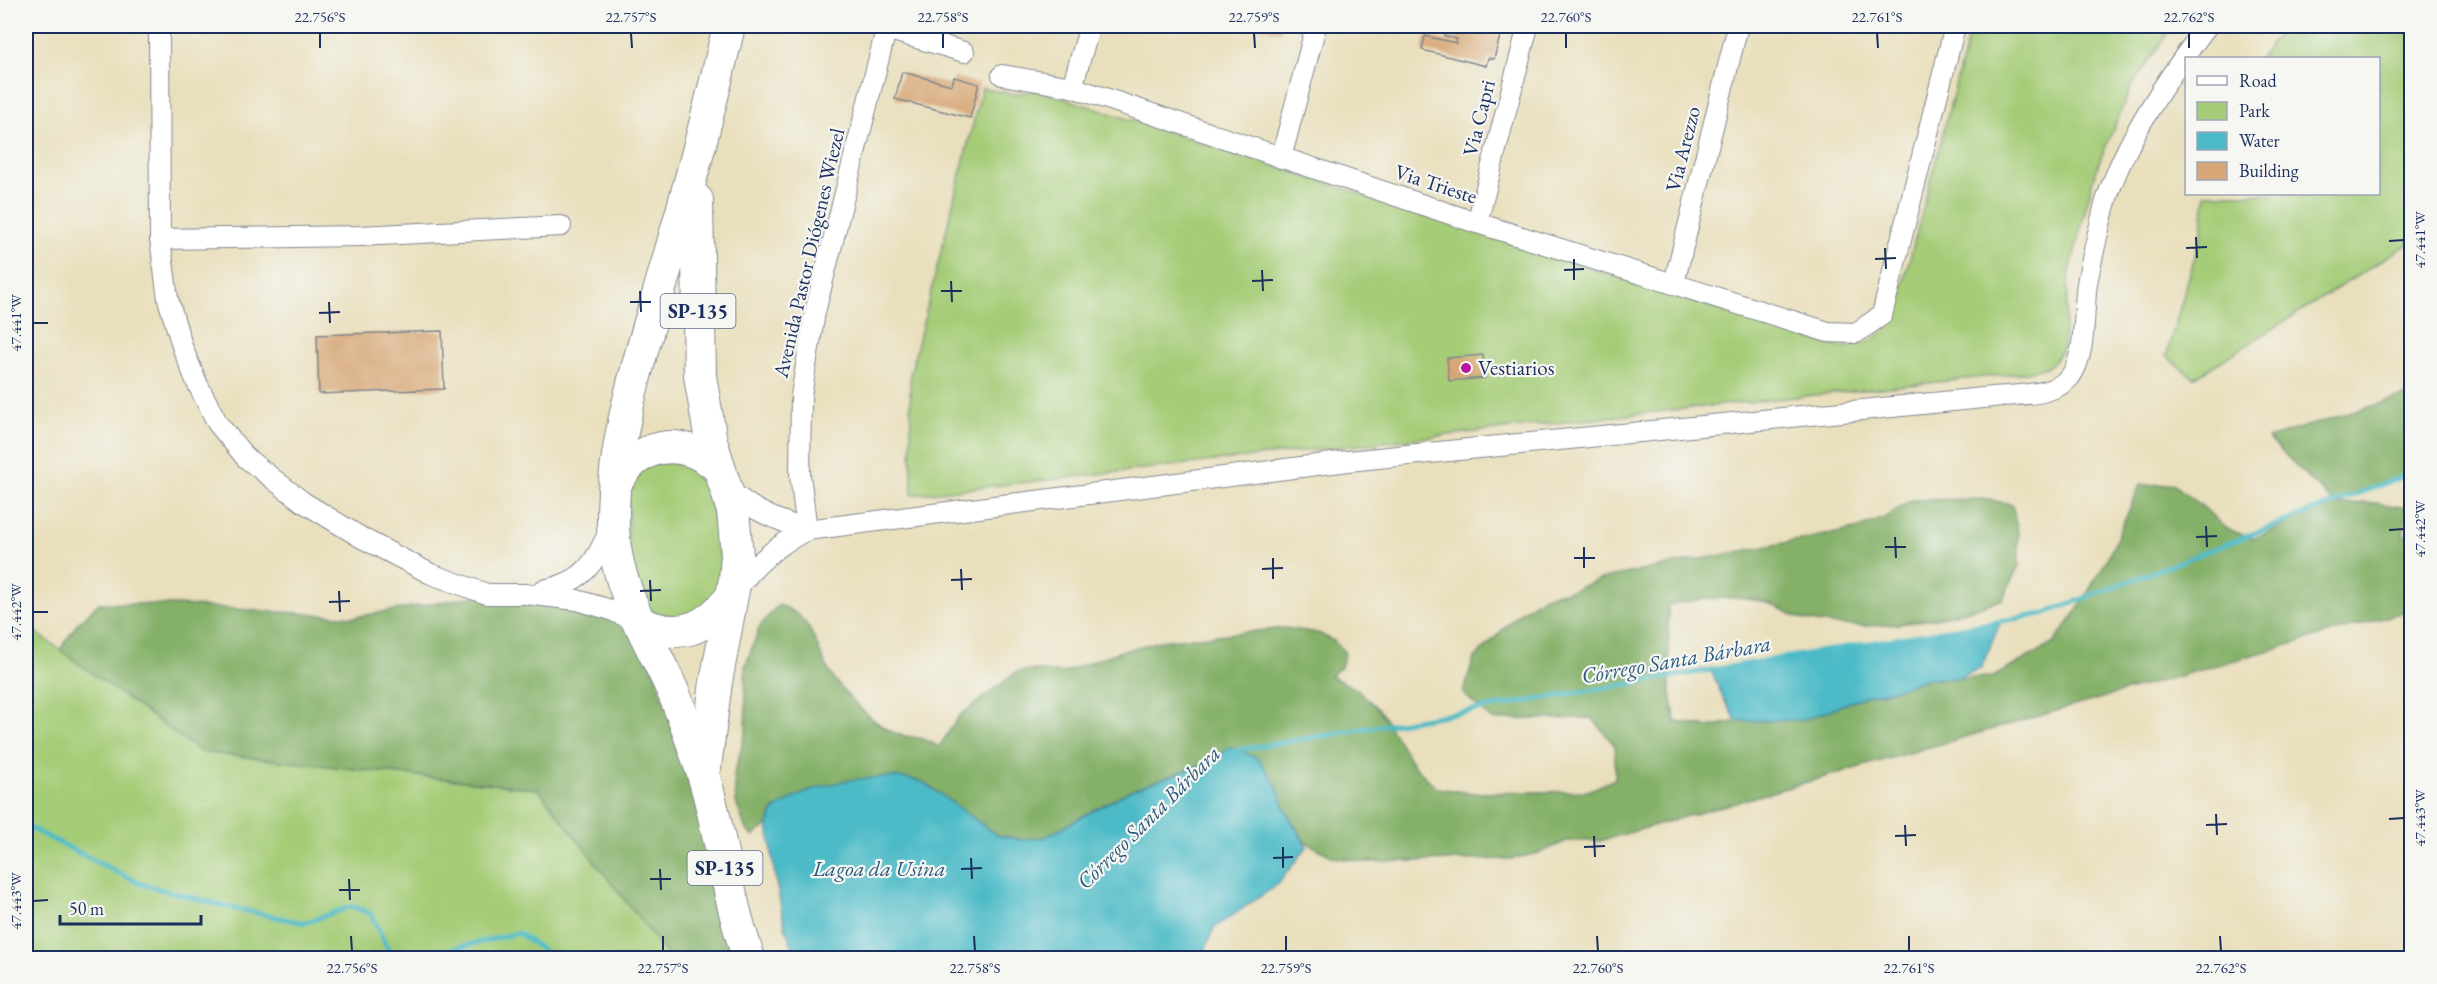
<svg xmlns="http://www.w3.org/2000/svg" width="2437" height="984" viewBox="0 0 2437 984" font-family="'EB Garamond',serif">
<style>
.green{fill:#a5cc77;stroke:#607e6a;stroke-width:1.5}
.forest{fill:#84b068;stroke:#507063;stroke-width:1.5}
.water{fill:#4dbbc7;stroke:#347592;stroke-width:1.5}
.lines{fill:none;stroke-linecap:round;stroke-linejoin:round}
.stream{stroke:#4dbbc7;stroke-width:5}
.building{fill:#d7a777}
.minor-casing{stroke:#82878d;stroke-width:22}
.primary-casing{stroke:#82878d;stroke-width:34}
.minor{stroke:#fff;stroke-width:20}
.primary{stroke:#fff;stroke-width:32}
.ticks{fill:none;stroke:#1b2f5e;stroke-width:2}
.poi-dot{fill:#b5179e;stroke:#f6f6f2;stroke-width:2}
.labels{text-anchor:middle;stroke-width:4.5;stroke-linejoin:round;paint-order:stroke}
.shield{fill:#f6f6f2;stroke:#5d6b8a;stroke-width:1.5}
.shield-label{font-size:20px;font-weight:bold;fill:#1b2f5e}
.street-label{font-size:21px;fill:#1b2f5e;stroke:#f6f6f2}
.poi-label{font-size:21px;fill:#1b2f5e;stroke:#f6f6f2;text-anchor:start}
.water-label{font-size:22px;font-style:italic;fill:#2a597e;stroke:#f6f6f2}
.neatline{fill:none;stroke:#1b2f5e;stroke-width:2}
.ticks-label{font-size:15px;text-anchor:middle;fill:#1b2f5e}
</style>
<rect width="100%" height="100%" fill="#f6f6f2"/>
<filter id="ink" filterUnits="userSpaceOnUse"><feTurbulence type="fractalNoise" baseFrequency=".0167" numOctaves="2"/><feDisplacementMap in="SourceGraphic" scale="12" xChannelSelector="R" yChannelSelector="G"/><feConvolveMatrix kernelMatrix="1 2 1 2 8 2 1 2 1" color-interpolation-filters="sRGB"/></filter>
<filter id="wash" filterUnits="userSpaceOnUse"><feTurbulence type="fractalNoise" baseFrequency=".008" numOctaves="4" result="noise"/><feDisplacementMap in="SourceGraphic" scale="24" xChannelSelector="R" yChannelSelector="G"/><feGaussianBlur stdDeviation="1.35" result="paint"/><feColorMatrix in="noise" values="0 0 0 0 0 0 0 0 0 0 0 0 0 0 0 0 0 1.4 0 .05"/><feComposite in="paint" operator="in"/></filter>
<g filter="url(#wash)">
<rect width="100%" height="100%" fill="#e9dfbc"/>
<!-- green -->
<g class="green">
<path d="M1971,26H2173L2132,85L2095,172L2069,275L2063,347L2054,362L2044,368L2022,373L1636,414L912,495L910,375L982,88L1013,94L1038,90L1825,344C1855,352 1880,342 1895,315Z"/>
<path d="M2284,26H2411V242L2194,378L2166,356L2202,232L2205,194H2378V58H2260Z"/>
<path d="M676,462L689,468L706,489L715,521L722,567L719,600L685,623L646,611L628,564V482L649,464Z"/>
<path d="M26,625L201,752L539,789L670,958H26Z"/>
</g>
<!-- forest -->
<g class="forest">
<path d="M2411,394V473L2334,503L2268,438Z"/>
<path d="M2173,484L2202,506L2225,528L2253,539L2280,527L2308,510L2335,504L2375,503L2408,508L2403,535L2411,534V610L1600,841H1567L1539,853L1511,859L1366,862L1333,857L1304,841L1287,813L1276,785L1215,760L1131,790L1045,837L1022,840L997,835L923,782L774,809L768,825L753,836L746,830L736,802L734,774L746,731L745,667L760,626L778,605C818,615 814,656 837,683C849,698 874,724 892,732C910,740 919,733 939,747L959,716L1017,672L1033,670L1062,673L1115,653L1160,641L1285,628L1318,633L1334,641L1345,653L1341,667L1330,676L1357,689L1380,711L1414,766L1437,788L1471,793L1588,791L1615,779V746L1592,718L1492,720L1463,693L1474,659L1518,614L1545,596L1573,590L1601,579L1629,573L1856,529L1884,518L1912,500L1984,499L2012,504L2018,532L2019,565L2003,599C1941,621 1870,634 1805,620C1792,617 1781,607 1768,603C1735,594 1701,599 1668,605L1670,689L1676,722L1709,727L1737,721L1804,720L1865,696L1893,690L1926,679L1993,677L2054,643L2075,614L2108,558L2140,485Z"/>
<path d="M487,594H525L638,622L749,958H670L538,789L201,752L60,650L77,624L99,603L178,605L355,617Z"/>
</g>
<!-- water -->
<g class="water">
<path d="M2001,621L1981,668L1958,678L1926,679L1893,690L1865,696L1804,720L1737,721L1724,700L1711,670Z"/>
<path d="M1229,747L1258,758L1276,785L1287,813L1307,847L1277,885L1214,928L1202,958H797L785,927L775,877L768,825L774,810C786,803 799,794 812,790C841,779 894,772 923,782L997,835L1022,840L1045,837L1131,790L1215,760Z"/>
</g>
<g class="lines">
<!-- stream -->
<g class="stream">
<path d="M1234,754L1238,750L2043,614L2412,473"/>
<path d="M26,826L141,884L232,908L305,923L352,906L371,914L389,952L443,951L518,933L554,958"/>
</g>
</g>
<g id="blocks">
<!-- building -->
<g class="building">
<path d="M1257,26H1282L1280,32Z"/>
<path d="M1446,26H1461L1500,36L1494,59L1488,58L1486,66L1422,50L1425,36L1456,43L1457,39L1444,36Z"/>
<path d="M902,72L952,85L954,77L979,84L970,118L895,99Z"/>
<path d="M442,331L444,389L319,394L317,335Z"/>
<path d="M1483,355L1485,378L1449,381L1447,358Z"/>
</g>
</g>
</g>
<g filter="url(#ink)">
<use href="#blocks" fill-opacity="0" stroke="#82878d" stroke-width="1.5"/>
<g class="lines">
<!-- minor casing -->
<g class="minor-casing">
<g id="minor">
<path d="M159,26L160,239L168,299L183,349L197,383L218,424L246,458L303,502L362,538L431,574L487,594H525L577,600L611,610L638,622"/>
<path d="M886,29L964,52"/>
<path d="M1002,75L1072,87L1477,223L1828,332L1856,333L1882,315L1955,26"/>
<path d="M1072,87L1090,26"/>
<path d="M1281,158L1316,26"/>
<path d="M1477,223L1528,26"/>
<path d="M160,239L359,236L561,226"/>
<path d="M1674,283L1738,26"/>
<path d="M728,488C751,511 777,520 807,530"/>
<path d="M807,530L800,475L801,396L815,312L887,26"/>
<path d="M737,589C757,562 777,545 807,530L1348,461L1993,397C2018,394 2053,397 2070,377C2087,355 2083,310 2087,283C2092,258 2098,232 2104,208C2122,144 2167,78 2207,26"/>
<path d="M543,590C585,582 594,564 611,527"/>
</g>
</g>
<!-- primary casing -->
<g class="primary-casing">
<g id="primary">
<path d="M729,26C710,108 689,189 665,271C642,352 612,438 613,523C613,583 647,635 671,687C684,716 693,745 703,774C722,835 727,899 749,958"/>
<path d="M697,200L700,376L711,441L733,511L737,555L735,579L716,682L705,767"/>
<path d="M615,485C638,443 679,435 717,466"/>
<path d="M638,622C678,640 704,631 731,597"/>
</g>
</g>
<!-- minor -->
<use href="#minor" class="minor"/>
<!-- primary -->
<use href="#primary" class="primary"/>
</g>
</g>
<!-- ticks -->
<path class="ticks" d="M320,33V48M631,33L632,48M943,33V48M1254,33L1255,48M1566,33V48M1877,33L1878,48M2189,33V48M2196,237L2197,258M2389,241L2404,240M1885,248L1886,269M2186,248L2207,247M1574,259V280M1875,259L1896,258M1262,270L1263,291M1564,270L1584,269M951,281L952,302M1252,281L1273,280M640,291L641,312M941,291H962M329,302L330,323M630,302H651M319,313L340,312M33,323H48M2206,526L2207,547M2389,530L2404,529M1895,537L1896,558M2196,537L2217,536M1584,547V568M1885,547H1906M1273,558V579M1574,558H1595M961,569L962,590M1262,569L1283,568M650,580L651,601M951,580L972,579M339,591L340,612M640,591L661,590M329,602L350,601M33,612H48M2216,814L2217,835M2389,819L2404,818M1905,825L1906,846M2206,825L2227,824M1594,836L1595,857M1895,836L1916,835M1283,847V868M1584,847L1605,846M971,858L972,879M1273,858L1293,857M660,869L661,890M961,869L982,868M349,879L350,900M650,879H671M339,890H360M33,901L48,900M351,936L352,951M663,936V951M974,936L975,951M1286,936V951M1597,936L1598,951M1909,936V951M2220,936L2221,951"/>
<!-- markers -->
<circle class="poi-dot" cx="1466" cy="368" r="6"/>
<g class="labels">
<!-- shield labels -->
<g class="shield">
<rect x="660.5" y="294" width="75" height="34" rx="4.5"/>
<rect x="687.5" y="851" width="75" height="34" rx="4.5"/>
</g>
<g class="shield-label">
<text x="698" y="318">SP-135</text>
<text x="725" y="875">SP-135</text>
</g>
<!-- street labels -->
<g class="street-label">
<text transform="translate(1479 118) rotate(-76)" y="7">Via Capri</text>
<text transform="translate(1683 149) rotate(-76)" y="7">Via Arezzo</text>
<text transform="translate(1436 184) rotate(18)" y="7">Via Trieste</text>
<text transform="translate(809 253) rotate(-77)" y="7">Avenida Pastor Diógenes Wiezel</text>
</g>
<!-- poi labels -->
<g class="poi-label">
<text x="1478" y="375">Vestiarios</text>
</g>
<!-- water labels -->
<g class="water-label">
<text transform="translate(1676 659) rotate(-10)" y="8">Córrego Santa Bárbara</text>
<text transform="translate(1148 817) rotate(-45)" y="8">Córrego Santa Bárbara</text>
<text x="879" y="876">Lagoa da Usina</text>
</g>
</g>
<!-- margin -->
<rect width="2437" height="984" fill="none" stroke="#f6f6f2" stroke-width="66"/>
<!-- legend -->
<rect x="2185" y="57" width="195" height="138" fill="#f6f6f2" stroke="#9ea6b7" stroke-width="1.5"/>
<rect x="2197" y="76" width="30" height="9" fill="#ffffff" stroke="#9ea6b7" stroke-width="1.5"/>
<text x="2239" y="87" font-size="18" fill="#1b2f5e">Road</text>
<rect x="2197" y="102" width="30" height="18" fill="#a5cc77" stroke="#9ea6b7" stroke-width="1.5"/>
<text x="2239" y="117" font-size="18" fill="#1b2f5e">Park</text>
<rect x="2197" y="132" width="30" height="18" fill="#4dbbc7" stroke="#9ea6b7" stroke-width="1.5"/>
<text x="2239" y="147" font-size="18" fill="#1b2f5e">Water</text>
<rect x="2197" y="162" width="30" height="18" fill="#d7a777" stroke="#9ea6b7" stroke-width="1.5"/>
<text x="2239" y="177" font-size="18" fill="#1b2f5e">Building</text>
<!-- scale -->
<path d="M60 915v9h141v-9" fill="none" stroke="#1b2f5e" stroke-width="3"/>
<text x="69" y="915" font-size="18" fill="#1b2f5e" stroke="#f6f6f2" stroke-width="4.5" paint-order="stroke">50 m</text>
<rect x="33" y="33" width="2371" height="918" class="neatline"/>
<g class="ticks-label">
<text x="320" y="22">22.756°S</text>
<text x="631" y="22">22.757°S</text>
<text x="943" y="22">22.758°S</text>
<text x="1254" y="22">22.759°S</text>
<text x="1566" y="22">22.760°S</text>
<text x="1877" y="22">22.761°S</text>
<text x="2189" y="22">22.762°S</text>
<text transform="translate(2420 240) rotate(-90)" y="5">47.441°W</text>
<text transform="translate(16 323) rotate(-90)" y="5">47.441°W</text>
<text transform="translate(2420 529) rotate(-90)" y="5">47.442°W</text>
<text transform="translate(16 612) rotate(-90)" y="5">47.442°W</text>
<text transform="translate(2420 818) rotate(-90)" y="5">47.443°W</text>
<text transform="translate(16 901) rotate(-90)" y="5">47.443°W</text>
<text x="352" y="973">22.756°S</text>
<text x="663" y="973">22.757°S</text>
<text x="975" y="973">22.758°S</text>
<text x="1286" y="973">22.759°S</text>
<text x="1598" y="973">22.760°S</text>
<text x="1909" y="973">22.761°S</text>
<text x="2221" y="973">22.762°S</text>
</g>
</svg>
